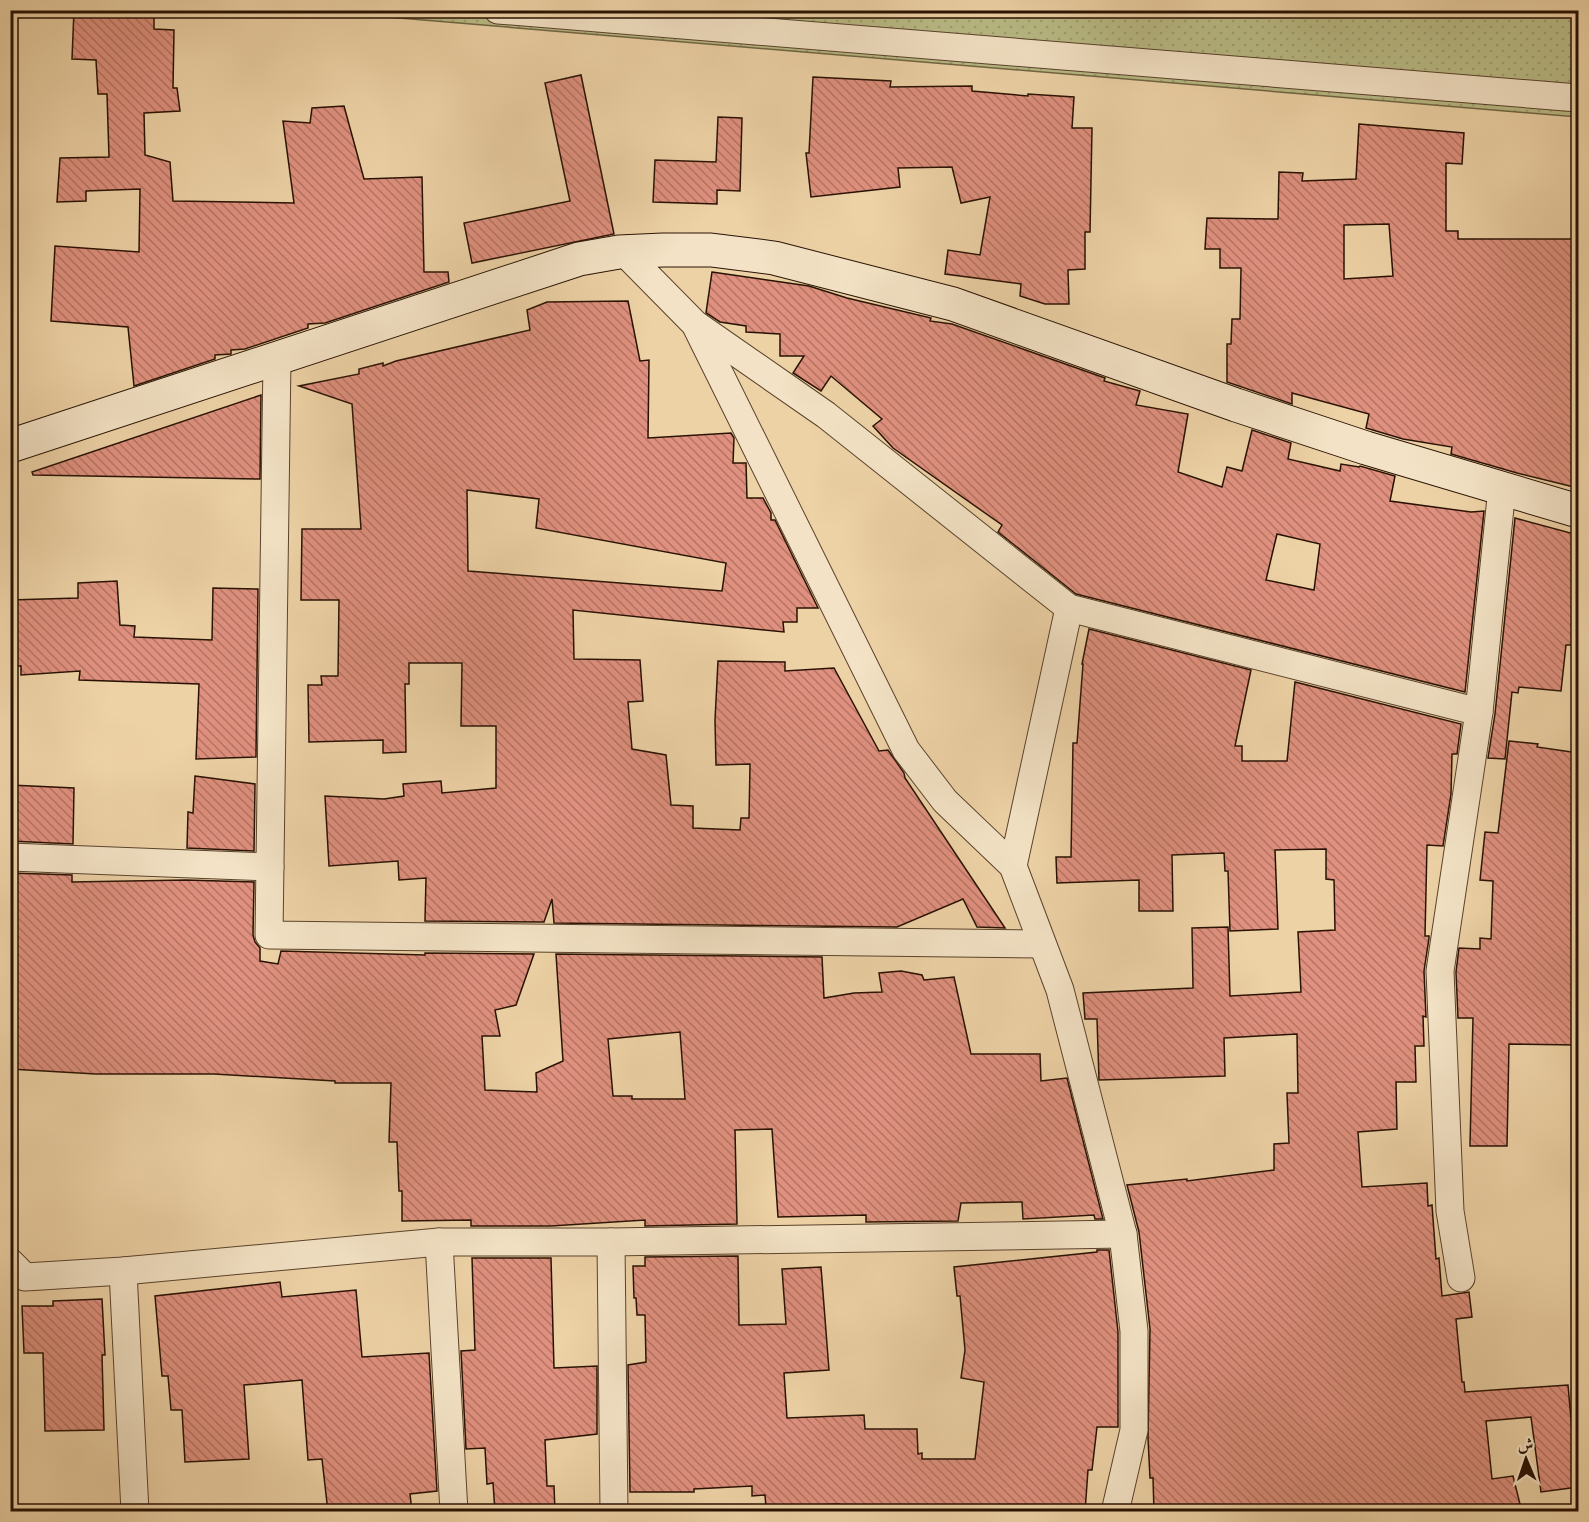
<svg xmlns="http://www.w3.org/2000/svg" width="1589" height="1522" viewBox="0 0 1589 1522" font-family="'IM FELL DW Pica',Amiri,serif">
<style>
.grass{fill:url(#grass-dots);stroke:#716644;stroke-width:1.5}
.building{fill:url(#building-back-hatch);stroke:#291203;stroke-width:1.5;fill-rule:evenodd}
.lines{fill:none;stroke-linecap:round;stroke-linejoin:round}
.street-casing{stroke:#5a422c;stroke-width:29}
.secondary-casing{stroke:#291203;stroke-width:35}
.street{stroke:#f3e2c5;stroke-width:27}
.secondary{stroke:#f3e2c5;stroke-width:33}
</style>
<defs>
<pattern id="grass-dots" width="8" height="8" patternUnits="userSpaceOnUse" patternTransform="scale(1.5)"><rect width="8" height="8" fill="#b9bb86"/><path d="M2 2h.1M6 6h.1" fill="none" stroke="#9fa072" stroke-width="1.8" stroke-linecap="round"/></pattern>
<pattern id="building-back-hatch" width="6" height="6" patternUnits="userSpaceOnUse" patternTransform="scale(1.5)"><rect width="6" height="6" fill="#df907e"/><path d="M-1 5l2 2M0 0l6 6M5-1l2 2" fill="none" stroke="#b57465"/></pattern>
</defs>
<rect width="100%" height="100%" fill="#edd2a6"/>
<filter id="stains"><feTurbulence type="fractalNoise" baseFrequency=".00333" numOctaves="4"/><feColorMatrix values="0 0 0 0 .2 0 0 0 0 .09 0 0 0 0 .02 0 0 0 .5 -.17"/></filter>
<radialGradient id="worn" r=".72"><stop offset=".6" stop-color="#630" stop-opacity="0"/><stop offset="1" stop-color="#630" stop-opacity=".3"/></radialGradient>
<!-- grass -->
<path class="grass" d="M315,11H1578V117Z"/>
<!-- building -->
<g class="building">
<path d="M74,10H154V29L174,30L173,88H177L180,111L144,113L145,155L170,162L173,201L294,203L283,121L310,123L312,108L344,106L364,179L422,177L424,272H448L449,282L325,323L308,324V328L245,349L231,350V354L215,355V359L134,386L128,327L51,321L55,246L139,252L140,189L86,191V201L57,202L60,158L109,157L107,94H98L96,60L72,59Z"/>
<path d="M581,75L614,234L472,263L464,223L570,201L545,83Z"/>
<path d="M813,77L891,81L890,87L972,86V91L1028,96V94L1074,97L1072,128H1092L1090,232H1085V269L1068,270L1069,304H1045L1020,296L1021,284L945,274L948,250L980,255L990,197L961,203L952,167L898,168L900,187L811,197L806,153H809Z"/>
<path d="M718,117L742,118L740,191L717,190V204L653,202L655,160L716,162Z"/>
<path d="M1359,124L1464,133L1462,164L1446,163V231H1458V239H1578V488L1517,473L1451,454L1452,447L1403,439L1366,428L1369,414L1292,393V404L1227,382V344H1231L1232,319H1240L1241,268H1220V249H1205L1207,218L1278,219L1279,172L1303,173L1302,181L1356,179ZM1389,224L1393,276L1344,279V225Z"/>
<path d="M712,272L809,286L847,298L931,318L930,321L952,324L1105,378L1104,381L1140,391L1136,405L1188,414L1178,472L1222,487L1227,467L1242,471L1252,430L1291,443L1288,459L1340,471L1341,464L1359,467L1360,466L1395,476L1390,501L1471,512L1484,511L1465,692L1076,594L998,532L1002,525L893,448L873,426L882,419L831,376L821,391L793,373L804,356H780V334L746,332V326L720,322L706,313ZM1277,534L1320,544L1314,590L1266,580Z"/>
<path d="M628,301L640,361L649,360L648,438L731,433L734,438L733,463H746L747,498H763L771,513V520H775L818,608H797V622H783L784,632L573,610L574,659L640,660L643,701L628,702L632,749L666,755L671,805L693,806V828L740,830L741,818H749L750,764L716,765L715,720L718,661L785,662V671L834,668L879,751L888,750L904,773L905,778L1005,928L977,927L963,899L897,927L554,923L552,899L544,922L425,921L426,878L399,880L398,861L329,866L325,796L384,799L404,796L403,784L441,781L442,793L496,788V726H461L462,663H409V684H405L406,752L383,753V740L309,742L308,685H322L321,676H338L339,600H301L302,529H361L352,404L299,386L359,374V369L383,363V366L396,361L530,330L527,310L547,302ZM467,490L539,499L536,528L726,563L722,591L468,571Z"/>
<path d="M261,395L260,479L33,475L32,472Z"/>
<path d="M1515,518L1578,535V645H1566L1561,691L1519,687L1518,693L1512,692L1505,759L1488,758L1495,714Z"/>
<path d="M117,581L120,625L135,626L134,637L212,640L213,588L258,589L256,757L196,759L199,684L79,680L80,671L21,675V666H10V600L78,598V583Z"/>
<path d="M1089,629L1251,670L1235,746H1242V761H1287L1295,682L1461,724L1457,754H1452L1451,794L1443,846L1427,845L1425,936H1429V938L1424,971L1426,1017L1423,1016L1424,1046H1415L1416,1082H1396L1397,1129L1358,1132L1362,1187L1427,1183L1428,1206L1432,1205L1436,1259L1439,1258L1442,1296L1469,1292L1472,1317L1456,1319L1462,1382H1464L1465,1392L1568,1385L1574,1453H1576L1578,1469V1487L1541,1492L1531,1417L1486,1421L1492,1479L1513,1476L1520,1504L1462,1512H1154L1153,1478H1150L1148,1438L1150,1329L1139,1232L1127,1185L1187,1179V1181L1274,1170V1144L1289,1143L1287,1093H1298L1297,1034L1224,1038L1225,1076L1099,1080L1097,1019H1085L1083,993L1193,988L1192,928L1228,927L1230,996L1301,992L1298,932L1335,930L1334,880L1326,879V849L1275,850L1278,929L1230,931L1228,871H1225L1224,853L1172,855L1173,911H1139V880L1057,883L1056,857H1071L1073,743H1077L1083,664H1082Z"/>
<path d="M1509,741L1538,744L1537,747L1578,753V1045L1509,1044L1507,1146H1470L1473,1018H1458L1456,972L1459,948L1480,949V938L1491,939L1493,881L1480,880L1485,832L1498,833Z"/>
<path d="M195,776L255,784L254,851L187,848L188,812L193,813Z"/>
<path d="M10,785L74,788L73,844L10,841Z"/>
<path d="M10,873L72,875V882L186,880L254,882L253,935L255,942L260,948V961L278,964L281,951L425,955V953L534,954L516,1005L495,1010L500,1036H482L485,1090L537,1092L536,1073L563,1061L556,954L822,957L824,998L854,993L882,992L879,973L901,971L922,975L924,980L954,977L971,1054H1040L1041,1081L1067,1078L1103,1219H1095L1094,1215L1023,1219L1022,1202L961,1203L958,1221L866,1222V1215L778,1217L772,1129L735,1130L737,1224L645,1226V1220L551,1226H471V1220L402,1221V1191H399L397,1142H389L391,1083H335V1081L214,1074H96L10,1069ZM680,1032L685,1099H632V1096H613L608,1039Z"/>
<path d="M1097,1250H1109L1118,1332V1427H1097L1092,1470H1088L1085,1512L839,1510V1504L766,1507L765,1495L752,1496V1486L694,1489V1492H630L628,1365L646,1362L645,1315H637L636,1298H634L633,1266H645V1257L738,1256L739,1325L786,1324L782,1269L821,1267L829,1370L784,1373L787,1418L864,1415L865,1429H917L918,1454L922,1453V1459H975L984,1382L961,1378L965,1350L960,1296H957L954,1267L1097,1252Z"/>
<path d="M472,1258H551L554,1368L597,1366V1434L545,1440L547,1486H554L555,1512H495L493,1483L487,1484L485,1448L466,1449L461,1351L475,1350Z"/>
<path d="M280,1282L282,1297L356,1290L362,1357L429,1353L437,1491L410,1494L412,1512H328L322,1459L308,1460L302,1380L244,1385L249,1459L185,1462L182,1410H171L168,1376H162L155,1296Z"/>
<path d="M102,1299L105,1355H102L104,1430L45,1431L43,1353H24L22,1306H53V1301Z"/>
</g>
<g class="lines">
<!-- street casing -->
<g class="street-casing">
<g id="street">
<path d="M498,10L1578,98"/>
<path d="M624,252L695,324L906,750L945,801L1013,866L1060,990L1123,1234L1134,1331V1430L1115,1512"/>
<path d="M698,326L826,415L1069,608L1479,712"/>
<path d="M277,358L269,935L1042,944"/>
<path d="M10,857L270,867"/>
<path d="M1013,866L1069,608"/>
<path d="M439,1242L454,1512"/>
<path d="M611,1242L614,1512"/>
<path d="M10,1262L25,1277L123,1271L439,1242H611L1123,1234"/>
<path d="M123,1271L135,1512"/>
<path d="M1461,1278L1450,1211L1440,971L1479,712L1502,488"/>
</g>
</g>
<!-- secondary casing -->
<g class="secondary-casing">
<path id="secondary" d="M10,446L579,259L619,252L663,250H711L774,258L953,304L1236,405L1366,448L1578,511"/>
</g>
<!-- street -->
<use href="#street" class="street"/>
<!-- secondary -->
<use href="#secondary" class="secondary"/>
</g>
<!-- margin -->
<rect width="1589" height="1522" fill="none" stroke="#edd2a6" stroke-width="36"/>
<rect x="12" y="12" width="1565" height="1498" fill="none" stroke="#291203" stroke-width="3"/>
<rect x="18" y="18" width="1553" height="1486" fill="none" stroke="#291203" stroke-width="1.5"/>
<!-- north arrow -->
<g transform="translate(1526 1459) rotate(358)" stroke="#f3e2c5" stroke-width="4.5" paint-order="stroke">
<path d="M0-4.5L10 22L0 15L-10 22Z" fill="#291203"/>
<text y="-9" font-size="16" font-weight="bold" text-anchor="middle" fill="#291203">ش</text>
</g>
<rect width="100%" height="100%" filter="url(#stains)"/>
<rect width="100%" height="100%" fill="url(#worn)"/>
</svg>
